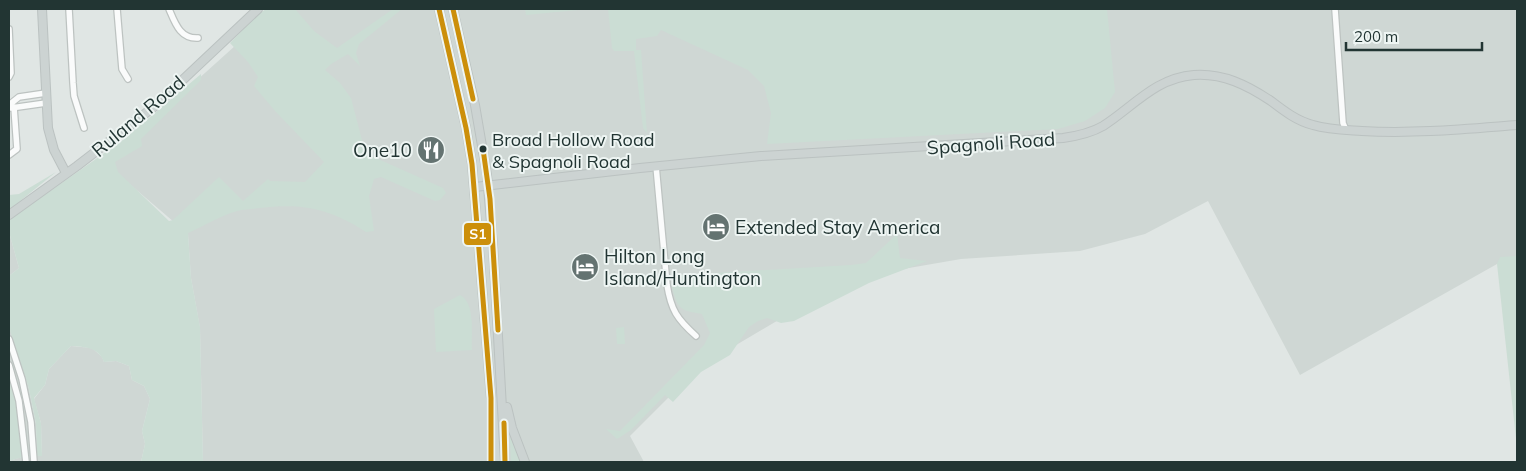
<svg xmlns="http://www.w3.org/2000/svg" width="1526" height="471" viewBox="0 0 1526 471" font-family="Mulish,sans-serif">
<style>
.built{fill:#cfd7d4}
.green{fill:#cbddd4}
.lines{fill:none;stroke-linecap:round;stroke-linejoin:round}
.minor-casing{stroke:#bdc3c1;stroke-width:8}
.major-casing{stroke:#bbc2c1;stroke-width:10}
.minor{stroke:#fafbfb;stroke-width:5.5}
.major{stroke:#ccd3d2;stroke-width:8}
.bus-1-casing{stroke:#eef5f3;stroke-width:9}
.bus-1{stroke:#cc8f0a;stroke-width:5}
.bus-dot{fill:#223533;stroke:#eef5f3;stroke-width:2}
.labels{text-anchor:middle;stroke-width:4;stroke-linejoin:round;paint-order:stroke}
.bus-label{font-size:18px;fill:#223533;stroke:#eef5f3;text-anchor:start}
.street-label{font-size:19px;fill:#223533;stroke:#eef5f3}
.poi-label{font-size:19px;fill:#223533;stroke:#eef5f3;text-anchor:start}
.line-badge{stroke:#eef5f3;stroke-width:2}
.badge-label{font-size:14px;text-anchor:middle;font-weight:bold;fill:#fff}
</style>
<rect width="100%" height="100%" fill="#e0e6e4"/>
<!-- built -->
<g class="built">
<path d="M276,9H1517V260L1497,264L1300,375L1208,201L1145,234L1080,251L961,259L880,273L792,312L699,367L630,436L644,462H203L200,328L191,278L188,234L105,163Z"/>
<path d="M9,232L19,268L9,276Z"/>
<path d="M9,326L29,389L36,424L37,455L42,456L41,423L34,399L45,385L49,369L71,346L92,348L102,357L104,362L116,361L129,366L132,380L144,386L150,399L142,431L145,444L141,462H9V461L22,457L10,381L9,382Z"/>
</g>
<!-- green -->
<g class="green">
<path d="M266,9H295L314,31L337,48L393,9H402L359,44L356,53L360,66L348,54L331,64L325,70L340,83L351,98L363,144L367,154L443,188L446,193L440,200L435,201L381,177L374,179L369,196L374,231L366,232C330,209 303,203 260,208C253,209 244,209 237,211C220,216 204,226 188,233L191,278L200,327L203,462H141L145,444L142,431L150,399L144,386L132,380L129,366L116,361L104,362C98,347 85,347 71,346L49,369L45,385L34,398L41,423L42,456H37L36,424L29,389L9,327V276L19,268L9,232V220L123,140L201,74V80L141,139L142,146L115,162L118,172L169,221L173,220L219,177L243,201L268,179L270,181L305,182L324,162L276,112L254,86L258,77L248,62L230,43L257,15Z"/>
<path d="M525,9H588L526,15Z"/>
<path d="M608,9H1107L1115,92L1105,108L1085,121L1058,129L767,144L771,113L764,86L748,70L661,30L657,36L636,39V50H641L647,133L643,128L634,51H614L612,48Z"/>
<path d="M56,172L9,210V195L19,194Z"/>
<path d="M897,234L900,258L927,261L869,283L794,321L781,323L767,318L758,321L749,327L730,355L701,372L673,402L665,395L631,430L617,439L606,429L620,431L704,345L710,333L702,314C679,310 678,309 672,287L680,275L851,265L866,263Z"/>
<path d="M1517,256V448L1497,264L1500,257Z"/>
<path d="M460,295C476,303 471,335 472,350L436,352L434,309Z"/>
<path d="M624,327L625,344H617L616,328Z"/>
<path d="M11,381L17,403L23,457L9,461V382Z"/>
<path d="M512,437L523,462H511L510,439Z"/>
</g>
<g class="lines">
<!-- minor casing -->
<g class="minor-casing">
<g id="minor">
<path d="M69,9L73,83L74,96L84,128"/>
<path d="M117,9L122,69L128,79"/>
<path d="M169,9C175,23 180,39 198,38"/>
<path d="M1335,9L1343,123L1346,130"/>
<path d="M9,29L11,73L9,77"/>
<path d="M9,105L19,97L46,93"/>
<path d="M11,108L46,103"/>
<path d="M9,155L17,149L14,107"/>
<path d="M656,166L667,285C671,310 677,319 696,336"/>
<path d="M9,339L22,379L31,422L34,462"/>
<path d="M9,365L19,401L26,462"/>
</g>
</g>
<!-- major casing -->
<g class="major-casing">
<g id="major">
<path d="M42,9L48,128L54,150L66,173"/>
<path d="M439,9L466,128L472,164L491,398V462"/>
<path d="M453,9L475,105L487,175L493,246L505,462"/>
<path d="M475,187L640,168L761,156L1063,138C1077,136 1091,133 1103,126C1133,107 1155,78 1194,75C1223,73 1247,85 1271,101C1284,111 1297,121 1313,125C1329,130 1346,130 1362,131C1414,134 1465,129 1517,125"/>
<path d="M9,215L77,166L155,106L258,9"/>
<path d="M507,407L512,428L525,462"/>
</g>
</g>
<!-- minor -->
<use href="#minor" class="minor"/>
<!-- major -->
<use href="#major" class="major"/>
<!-- bus-1 casing -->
<g class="bus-1-casing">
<g id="bus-1">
<path d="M439,9L466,128L472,164L491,398V462"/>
<path d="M453,9L473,99"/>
<path d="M483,149L490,199L498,330"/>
<path d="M504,423L505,462"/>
</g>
</g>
<!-- bus-1 -->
<use href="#bus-1" class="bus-1"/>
</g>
<!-- icons -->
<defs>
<g id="restaurant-disc" transform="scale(1.4375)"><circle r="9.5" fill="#647371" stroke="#eef5f3"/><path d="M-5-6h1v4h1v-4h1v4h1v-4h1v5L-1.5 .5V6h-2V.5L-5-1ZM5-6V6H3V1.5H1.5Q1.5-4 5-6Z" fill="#fff"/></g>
<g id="hotel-disc" transform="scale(1.4375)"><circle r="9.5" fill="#647371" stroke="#eef5f3"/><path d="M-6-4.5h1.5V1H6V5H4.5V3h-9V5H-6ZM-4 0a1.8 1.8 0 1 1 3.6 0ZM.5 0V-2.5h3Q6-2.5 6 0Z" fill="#fff"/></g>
</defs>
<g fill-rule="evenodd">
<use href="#restaurant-disc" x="431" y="150"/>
<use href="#hotel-disc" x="716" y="227"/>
<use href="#hotel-disc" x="585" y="267"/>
</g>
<!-- markers -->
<circle class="bus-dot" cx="483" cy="149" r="4.5"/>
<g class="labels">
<!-- bus labels -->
<g class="bus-label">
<text x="492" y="146">Broad Hollow Road<tspan x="492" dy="22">&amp; Spagnoli Road</tspan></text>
</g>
<!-- street labels -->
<g class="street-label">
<text transform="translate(138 116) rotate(-40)" y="7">Ruland Road</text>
<text transform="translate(991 143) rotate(-4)" y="7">Spagnoli Road</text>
</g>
<!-- poi labels -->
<g class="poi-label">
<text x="412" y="157" text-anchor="end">One10</text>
<text x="735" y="234">Extended Stay America</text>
<text x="604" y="263">Hilton Long<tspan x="604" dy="22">Island/Huntington</tspan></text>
</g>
</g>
<rect class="line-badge" x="463" y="222" width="29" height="24" rx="5" fill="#cc8f0a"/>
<g class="badge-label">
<text x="478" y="239">S1</text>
</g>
<!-- border -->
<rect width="1526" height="471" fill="none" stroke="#223533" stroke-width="20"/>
<!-- scale -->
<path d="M1346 42v8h136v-8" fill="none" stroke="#223533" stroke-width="2.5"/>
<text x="1354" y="42" font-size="15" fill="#223533" stroke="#eef5f3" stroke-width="4" paint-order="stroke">200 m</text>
</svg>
